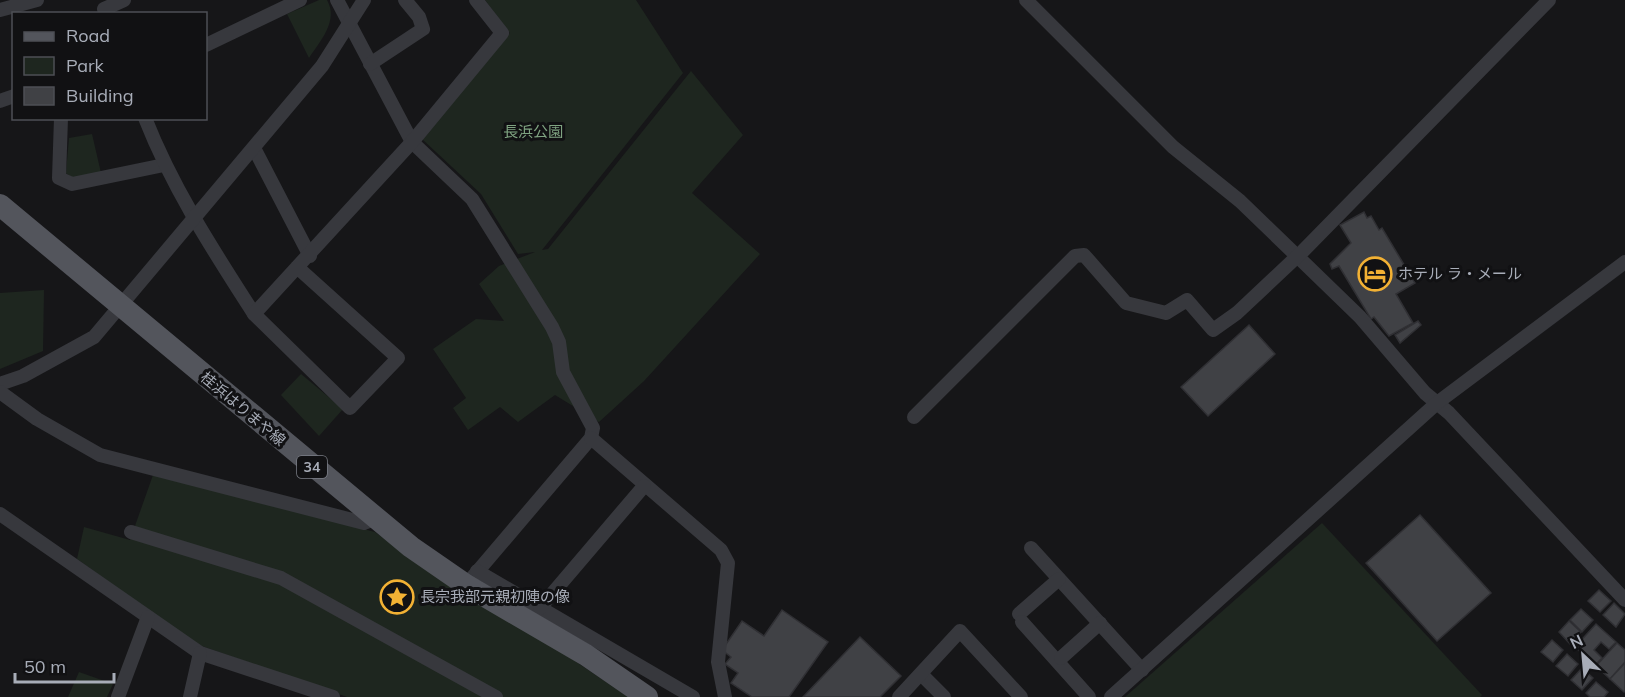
<svg xmlns="http://www.w3.org/2000/svg" width="1625" height="697" viewBox="0 0 1625 697" font-family="Mulish,'Noto Sans JP',sans-serif">
<style>
.green{fill:#1e261f}
.building{fill:#404145;stroke:#303034;stroke-width:1.5}
.lines{fill:none;stroke-linecap:round;stroke-linejoin:round}
.street{stroke:#37383d;stroke-width:14}
.primary{stroke:#53555c;stroke-width:22}
.labels{text-anchor:middle;stroke-width:6;stroke-linejoin:round;paint-order:stroke}
.shield{fill:#111113;stroke:#7b7e86;stroke-width:1.5}
.shield-label{font-size:14px;font-weight:bold;fill:#a8adb8}
.park-label{font-size:15px;fill:#7fa381;stroke:#111113}
.poi-label{font-size:15px;fill:#a8adb8;stroke:#111113;text-anchor:start}
.street-label{font-size:15px;fill:#a8adb8;stroke:#111113}
</style>
<rect width="100%" height="100%" fill="#161618"/>
<!-- green -->
<g class="green">
<path d="M319,0H327C339,21 320,41 309,58L287,14Z"/>
<path d="M485,0H636L683,73L542,250L548,249L691,71L743,135L692,193L760,254L644,381L599,422L555,395L518,422L500,407L468,430L453,408L466,398L433,349L476,319L504,321L479,284L499,266L535,252L518,254L481,194L422,139L510,33Z"/>
<path d="M92,134L101,173L74,179L66,173L69,138Z"/>
<path d="M44,290L43,351L0,369V293Z"/>
<path d="M301,374L343,409L319,436L281,395Z"/>
<path d="M153,475L375,532L446,584L544,640L628,697H347L196,644L77,559L84,527L130,540Z"/>
<path d="M1322,523L1482,695L1480,697H1125Z"/>
<path d="M79,672L113,684L107,697H68Z"/>
</g>
<!-- building -->
<g class="building">
<path d="M1364,212L1367,218L1371,216L1379,230L1382,228L1415,283L1396,294L1413,323L1389,336L1374,317L1371,319L1339,266L1332,269L1330,264L1351,243L1340,225Z"/>
<path d="M1418,321L1421,325L1400,343L1395,335Z"/>
<path d="M1249,325L1275,354L1208,416L1181,387Z"/>
<path d="M1420,515L1491,593L1437,641L1366,563Z"/>
<path d="M1599,590L1611,601L1600,612L1588,601Z"/>
<path d="M1614,603L1625,614L1616,627L1603,615Z"/>
<path d="M1581,609L1593,620L1582,632L1570,620Z"/>
<path d="M782,610L828,642L789,697H752L731,683L738,673L725,664L731,657L722,650L742,621L764,636Z"/>
<path d="M1569,621L1581,632L1570,644L1559,632Z"/>
<path d="M1596,624L1616,642L1609,649L1601,642L1594,650L1602,658L1595,665L1575,647Z"/>
<path d="M860,637L901,676L880,697H803Z"/>
<path d="M1552,640L1563,650L1553,662L1541,652Z"/>
<path d="M1617,643L1625,650V662L1610,679L1596,666Z"/>
<path d="M1567,654L1578,664L1568,676L1556,666Z"/>
<path d="M1625,663V691L1624,692L1610,679Z"/>
<path d="M1582,668L1593,678L1582,690L1571,680Z"/>
<path d="M1596,682L1608,692L1604,697H1590L1586,693Z"/>
</g>
<g class="lines">
<!-- street -->
<g class="street">
<path d="M337,0L412,142L472,199L552,327L559,342L563,372L593,428L591,438L466,585"/>
<path d="M1026,0L1173,147L1240,201L1297,256L1360,317L1425,393L1449,413L1625,600"/>
<path d="M104,9L124,0"/>
<path d="M0,10L37,0"/>
<path d="M206,45L300,0"/>
<path d="M370,64L423,29L419,17L405,0"/>
<path d="M0,101L14,96"/>
<path d="M61,118L59,178L72,184L164,165"/>
<path d="M145,118C173,189 213,250 254,314"/>
<path d="M254,148L310,256"/>
<path d="M297,267L398,358L350,408L254,314L412,142L502,33L476,0"/>
<path d="M0,384L23,376L94,337L322,66L364,0"/>
<path d="M0,392L37,419L100,455L364,523L374,519"/>
<path d="M914,417L1075,256L1084,255L1126,303L1166,313L1187,300L1213,330L1237,313L1303,251L1549,0"/>
<path d="M591,438L721,550L728,563L718,662L725,697"/>
<path d="M0,514L200,653L333,697"/>
<path d="M131,532L281,578L496,697"/>
<path d="M1031,548L1142,670"/>
<path d="M477,571L693,697"/>
<path d="M540,608L644,486"/>
<path d="M1019,614L1059,579"/>
<path d="M1022,622L1089,697"/>
<path d="M1061,658L1100,623"/>
<path d="M922,675L944,697"/>
<path d="M118,697L148,617"/>
<path d="M190,697L200,653"/>
<path d="M899,697L960,631L1021,697"/>
<path d="M1111,697L1437,403L1625,262"/>
</g>
<!-- primary -->
<path class="primary" d="M0,205L411,547L466,585L586,655L647,697"/>
</g>
<!-- icons -->
<defs>
<g id="hotel-ring" transform="scale(1.725)"><circle r="9.5" fill="#111113" stroke="#f2b134" stroke-width="1.5"/><path d="M-6-4.5h1.5V1H6V5H4.5V3h-9V5H-6ZM-4 0a1.8 1.8 0 1 1 3.6 0ZM.5 0V-2.5h3Q6-2.5 6 0Z" fill="#f2b134"/></g>
<g id="sight-ring" transform="scale(1.725)"><circle r="9.5" fill="#111113" stroke="#f2b134" stroke-width="1.5"/><path d="M0-6L1.8-2.2L6-1.7L2.9 1.2L3.7 5.4L0 3.3L-3.7 5.4L-2.9 1.2L-6-1.7L-1.8-2.2Z" fill="#f2b134"/></g>
</defs>
<g fill-rule="evenodd">
<use href="#hotel-ring" x="1375" y="274"/>
<use href="#sight-ring" x="397" y="597"/>
</g>
<g class="labels">
<!-- shield labels -->
<rect class="shield" x="297" y="456" width="30" height="22" rx="4.5"/>
<g class="shield-label">
<text x="312" y="472">34</text>
</g>
<!-- park labels -->
<g class="park-label">
<text x="533" y="137">長浜公園</text>
</g>
<!-- poi labels -->
<g class="poi-label">
<text x="1398" y="279">ホテル ラ・メール</text>
<text x="420" y="602">長宗我部元親初陣の像</text>
</g>
<!-- street labels -->
<g class="street-label">
<text transform="translate(243 409) rotate(40)" y="5">桂浜はりまや線</text>
</g>
</g>
<!-- legend -->
<rect x="12" y="12" width="195" height="108" fill="#111113" stroke="#4d4f55" stroke-width="1.5"/>
<rect x="24" y="32" width="30" height="9" fill="#53555c" stroke="#4d4f55" stroke-width="1.5"/>
<text x="66" y="42" font-size="18" fill="#a8adb8">Road</text>
<rect x="24" y="57" width="30" height="18" fill="#1e261f" stroke="#4d4f55" stroke-width="1.5"/>
<text x="66" y="72" font-size="18" fill="#a8adb8">Park</text>
<rect x="24" y="87" width="30" height="18" fill="#404145" stroke="#4d4f55" stroke-width="1.5"/>
<text x="66" y="102" font-size="18" fill="#a8adb8">Building</text>
<!-- north arrow -->
<g transform="translate(1583 655) rotate(334)" stroke="#111113" stroke-width="4.5" paint-order="stroke">
<path d="M0-4.5L10 22L0 15L-10 22Z" fill="#a8adb8"/>
<text y="-9" font-size="16" font-weight="bold" text-anchor="middle" fill="#a8adb8">N</text>
</g>
<!-- scale -->
<path d="M15 673v9h99v-9" fill="none" stroke="#a8adb8" stroke-width="3"/>
<text x="24" y="673" font-size="18" fill="#a8adb8" stroke="#111113" stroke-width="4.5" paint-order="stroke">50 m</text>
</svg>
